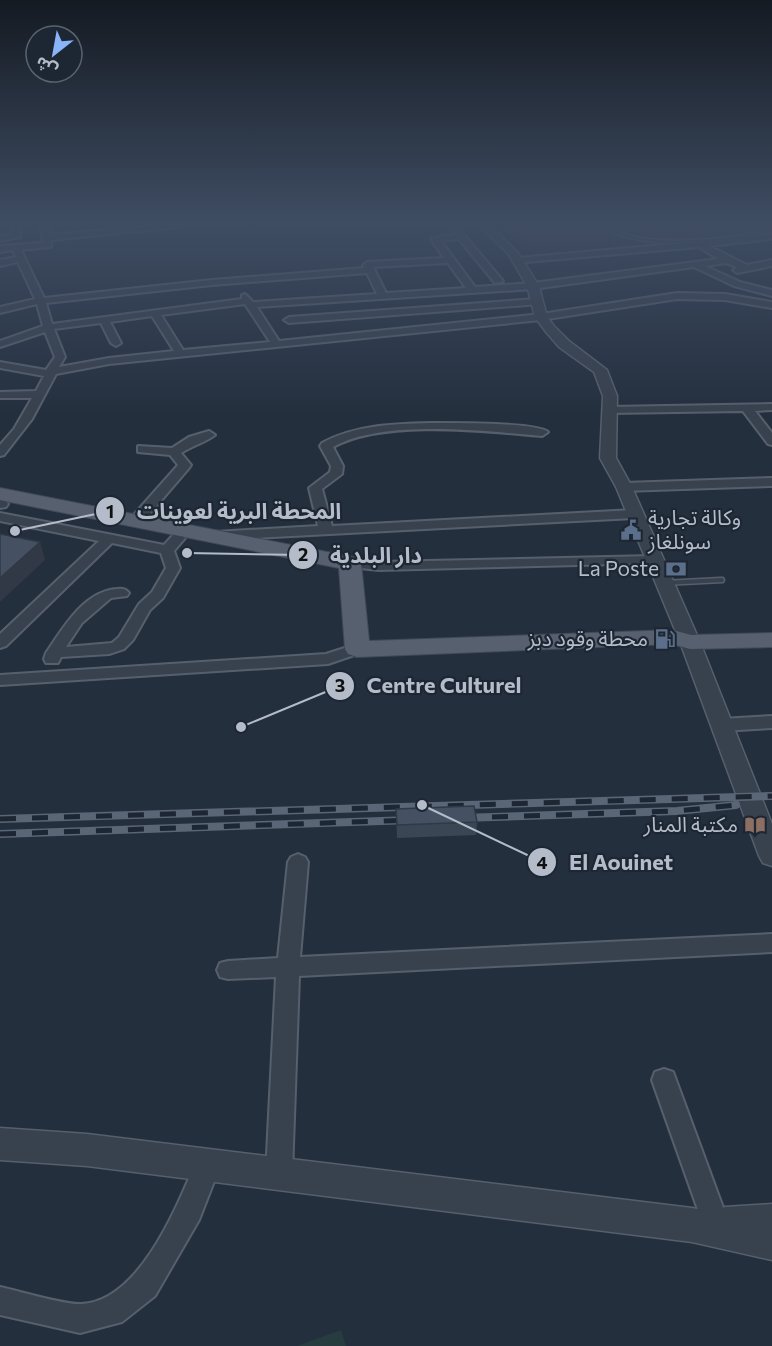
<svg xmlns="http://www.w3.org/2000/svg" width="772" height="1346" viewBox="0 0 772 1346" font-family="Commissioner,'Noto Sans Arabic',sans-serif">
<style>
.medical{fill:#32303f}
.green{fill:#263c3f}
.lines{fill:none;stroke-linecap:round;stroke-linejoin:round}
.service-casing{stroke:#565f6c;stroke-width:3}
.minor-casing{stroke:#565f6c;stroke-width:4}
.tertiary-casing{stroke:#565f6c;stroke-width:3}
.primary-casing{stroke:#414a57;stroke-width:2}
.service{fill:#38414e;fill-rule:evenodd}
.minor{fill:#38414e;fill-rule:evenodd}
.tertiary{fill:#38414e;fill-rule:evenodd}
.primary{fill:#56606e;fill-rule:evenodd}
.rail-casing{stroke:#5a6575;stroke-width:8}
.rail{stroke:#1d2633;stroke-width:5;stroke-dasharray:16;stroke-linecap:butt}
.wall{fill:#3b4654}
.shaded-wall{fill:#303945}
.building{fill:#455162;stroke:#303945;stroke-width:1.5}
.labels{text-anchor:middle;stroke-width:4.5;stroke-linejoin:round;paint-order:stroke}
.poi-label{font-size:21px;fill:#b4bcc9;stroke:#1d2633;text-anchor:end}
.leader{fill:none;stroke:#b4bcc9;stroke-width:2}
.callout-dot{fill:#b4bcc9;stroke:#1d2633;stroke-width:2}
.mark-label{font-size:18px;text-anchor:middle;font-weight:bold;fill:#111}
.callout-label{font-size:22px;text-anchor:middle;font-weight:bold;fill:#b4bcc9;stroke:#1d2633;stroke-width:4.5;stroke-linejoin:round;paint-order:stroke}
</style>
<rect width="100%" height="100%" fill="#242f3e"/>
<!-- medical -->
<path class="medical" d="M498,225H772V236L535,256Z"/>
<!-- green -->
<path class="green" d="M341,1330L346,1346H297Z"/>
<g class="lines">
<!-- service casing -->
<g class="service-casing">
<g id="service">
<path d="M601,225C608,225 612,229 618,232C623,234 630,236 636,237C673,244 720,239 758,233L757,228L753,225L760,226L762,234L755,236C709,241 641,253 601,225Z"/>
<path d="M720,578H723L724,580L723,582L664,585L660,583L664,581Z"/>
</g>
</g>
<!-- minor casing -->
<g class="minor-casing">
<g id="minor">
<path d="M11,225H19L20,237L0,241V237L12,235Z"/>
<path d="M40,225H48L50,235L157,225H183L179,227L51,240V247L21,250L44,298L212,280L364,268L363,265L367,262L444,258L431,239L455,234L448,225H456L503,281L495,283L459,239L441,241L475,287L533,283L718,259L699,247L515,263L514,261L518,258L772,235V239L709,246L747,265L772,260V266L737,273L733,270L737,267L726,263L705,266L740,282L772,290V296L734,286L694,267L533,289L257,307L279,341L541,314L677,293L725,294L772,302V308L725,300L677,299L541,320L109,364L56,374L32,419L4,455L0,456V445L14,429L32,398H0V392L36,391L44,376L0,368V362L46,370L55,357L45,332L0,347V341L43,326L37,304L0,313V307L35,299L18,262L0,266V260L16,257L13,250L0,252V246L43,243ZM448,263L466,288L386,293L373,267ZM367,273L377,294L253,302L245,294L242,295V299L52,324L46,303L212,285ZM245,304L270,342L183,350L161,315ZM152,316L174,351L109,358L59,367L65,357L54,329L101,323L111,343L116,346L121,343L110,322Z"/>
<path d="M537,299L542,302L540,304L289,323L284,320L289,317Z"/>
<path d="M772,404V410L755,411L772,433V445L768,444L743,411L609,413L603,410L609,407Z"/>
<path d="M430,423C449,423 537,422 548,432L542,436C484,431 384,419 333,447L343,466L342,474L322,489L332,526L634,510L641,514L634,518L215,540L208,536L215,532L318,526L309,488L330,472L331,466L320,446L322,443C355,425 392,424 430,423Z"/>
<path d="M209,431L215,435C206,442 192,446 181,453L191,465L189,468L141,524H131L129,521L131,518L178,465L170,455L138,452V446L172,448L189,437Z"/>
<path d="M772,478V486L624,491L618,487L624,483Z"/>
<path d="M0,500L6,501L8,504L6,507L0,508Z"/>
<path d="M0,513L164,545L173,535H183L185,538L174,551L180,568L163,598L150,610L133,640L124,649L109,654L61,657L58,663H46L44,659L46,653C63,628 84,591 117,589C123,588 126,589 129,593L127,596L111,598L82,623L66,647L112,643L119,637L139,604L152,592L166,568L161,553L112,543L6,646L0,648V634L99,541L0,521Z"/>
<path d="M653,556L658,557L660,560L658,563L379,570L350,567L343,563L350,559L379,562Z"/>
<path d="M357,644L363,646L365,649L363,652L328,664L0,685V675L326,654Z"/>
<path d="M772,716V728L721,731L715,729L712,725L715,721L721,719Z"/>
<path d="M298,854L305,857L308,862L300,957L772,934V952L299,976L292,1174L288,1183L279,1187L270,1183L266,1174L276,977L228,979L220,977L217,970L220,963L228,961L278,958L288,862L291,857Z"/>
<path d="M664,1069L673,1072L676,1080L729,1224L726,1234L716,1237L706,1234L703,1224L652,1080L655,1072Z"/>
<path d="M207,1153L216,1157L220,1166L199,1220L155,1296L122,1322L80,1333L0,1315V1287C19,1291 64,1305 81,1304C140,1302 178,1204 198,1157Z"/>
</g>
</g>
<!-- tertiary casing -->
<g class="tertiary-casing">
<g id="tertiary">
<path d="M479,225H490L518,253L539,286L547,317L554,326L569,341L607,370L617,396L616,458L632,487L700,642L772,824V866L763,863L759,856L680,642L616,487L600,458L603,396L594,372L559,347L546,332L535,317L527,286L509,255Z"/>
<path d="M0,1128L87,1134L692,1208L713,1212L725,1207L772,1204V1260L692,1242L87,1166L0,1160Z"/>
</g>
</g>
<!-- primary casing -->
<g class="primary-casing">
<path id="primary" d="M0,488L358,558L361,563L369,641L673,630L691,635L772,633V647L690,649L672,644L357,657L348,654L345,649L339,568L0,500Z"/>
</g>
<!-- service -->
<use href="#service" class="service"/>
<!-- minor -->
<use href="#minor" class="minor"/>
<!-- tertiary -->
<use href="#tertiary" class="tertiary"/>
<!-- primary -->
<use href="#primary" class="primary"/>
<!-- rail casing -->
<g class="rail-casing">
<g id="rail">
<path d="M460,818L677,811L736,805"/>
<path d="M0,819L772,796"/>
<path d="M0,834L412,820"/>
</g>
</g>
<!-- rail -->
<use href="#rail" class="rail"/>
</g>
<!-- wall -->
<path class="wall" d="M396,809L477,822L476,835L397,838Z"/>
<!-- shaded-wall -->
<path class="shaded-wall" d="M40,542L45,560L0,602V578Z"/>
<!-- building -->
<g class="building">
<path d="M0,534L40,542L0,578Z"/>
<path d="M474,806L477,822L397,825L396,809Z"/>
</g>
<!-- sky -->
<linearGradient id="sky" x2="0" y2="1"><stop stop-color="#141a22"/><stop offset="0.54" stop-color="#3f4d63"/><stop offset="1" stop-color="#3f4d63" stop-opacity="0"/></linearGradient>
<rect width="772" height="413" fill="url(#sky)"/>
<!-- icons -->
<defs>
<g id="civic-bare" transform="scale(1.62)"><path d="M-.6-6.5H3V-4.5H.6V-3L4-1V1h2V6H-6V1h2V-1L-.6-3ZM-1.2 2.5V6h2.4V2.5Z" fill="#5c6f8a" stroke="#1d2633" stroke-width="2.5" paint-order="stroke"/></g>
<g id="bank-bare" transform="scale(1.62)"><path d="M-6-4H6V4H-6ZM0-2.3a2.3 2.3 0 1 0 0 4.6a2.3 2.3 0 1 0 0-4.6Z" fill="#5c6f8a" stroke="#1d2633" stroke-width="2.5" paint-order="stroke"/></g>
<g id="fuel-bare" transform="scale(1.62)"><path d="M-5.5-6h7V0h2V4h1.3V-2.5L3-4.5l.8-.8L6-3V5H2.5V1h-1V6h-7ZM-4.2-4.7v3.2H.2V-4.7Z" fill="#5c6f8a" stroke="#1d2633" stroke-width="2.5" paint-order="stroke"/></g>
<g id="library-bare" transform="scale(1.62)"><path d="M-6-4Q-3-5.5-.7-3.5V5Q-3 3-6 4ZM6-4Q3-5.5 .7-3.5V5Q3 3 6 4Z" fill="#8d6e63" stroke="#1d2633" stroke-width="2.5" paint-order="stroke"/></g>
</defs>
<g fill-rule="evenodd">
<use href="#civic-bare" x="631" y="530"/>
<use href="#bank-bare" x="676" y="569"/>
<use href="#fuel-bare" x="665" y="639"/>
<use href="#library-bare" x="755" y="825"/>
</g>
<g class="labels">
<!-- poi labels -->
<g class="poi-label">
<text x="648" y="525" text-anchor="start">وكالة تجارية<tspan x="648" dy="24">سونلغاز</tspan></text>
<text x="659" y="576">La Poste</text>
<text x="648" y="646">محطة وقود دبز</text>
<text x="738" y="832">مكتبة المنار</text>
</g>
</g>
<!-- callouts -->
<path class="leader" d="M15 531L110 511M187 553L303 555M241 727L340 686M422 805L542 862"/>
<g class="callout-dot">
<circle cx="15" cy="531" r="6"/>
<circle cx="187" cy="553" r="6"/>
<circle cx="241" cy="727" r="6"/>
<circle cx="422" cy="805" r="6"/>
<circle cx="110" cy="511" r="15"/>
<circle cx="303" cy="555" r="15"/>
<circle cx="340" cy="686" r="15"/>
<circle cx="542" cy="862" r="15"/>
</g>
<g class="mark-label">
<text x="110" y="518">1</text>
<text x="303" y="561">2</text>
<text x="340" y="692">3</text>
<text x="542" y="869">4</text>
</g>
<g class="callout-label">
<text x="239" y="519">المحطة البرية لعوينات</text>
<text x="376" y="563">دار البلدية</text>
<text x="444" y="693">Centre Culturel</text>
<text x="621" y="870">El Aouinet</text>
</g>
<!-- north arrow -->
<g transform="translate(54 54) rotate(211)"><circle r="28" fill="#1d2633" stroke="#59626f" stroke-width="1.5"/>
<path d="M0-4.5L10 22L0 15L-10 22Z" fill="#8ab4f8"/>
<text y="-9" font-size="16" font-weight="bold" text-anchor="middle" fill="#b4bcc9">ش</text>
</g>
</svg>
